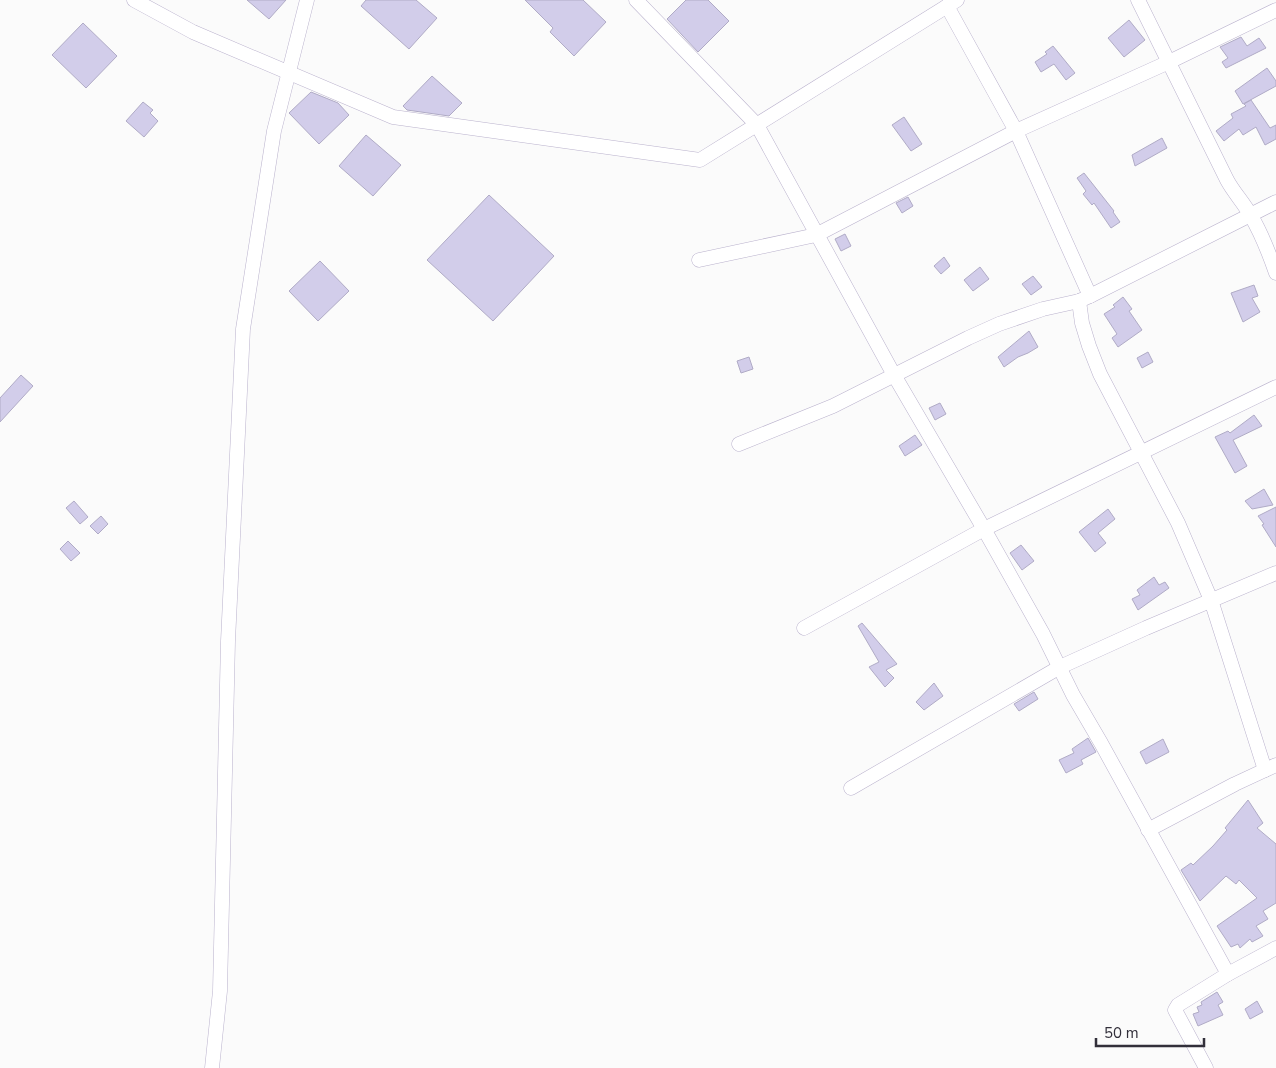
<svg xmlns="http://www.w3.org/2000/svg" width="1276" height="1068" viewBox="0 0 1276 1068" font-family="'Nunito Sans',sans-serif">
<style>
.building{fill:#d2cdea;stroke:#b0abc6}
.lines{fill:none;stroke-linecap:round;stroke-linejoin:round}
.minor-casing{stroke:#bab2cd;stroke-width:15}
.minor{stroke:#fff;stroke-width:14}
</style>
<rect width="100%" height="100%" fill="#fbfbfb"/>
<!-- building -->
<g class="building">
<path d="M247,0H286L269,19Z"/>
<path d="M366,0H416L437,18L409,49L361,6Z"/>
<path d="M525,0H583L606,22L574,56L550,32L553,28Z"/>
<path d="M686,0H708L729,21L698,52L667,19Z"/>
<path d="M1129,20L1145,40L1124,57L1108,38Z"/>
<path d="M83,23L117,56L86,88L52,55Z"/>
<path d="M1241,37L1247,46L1259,38L1266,48L1226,68L1222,62L1228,58L1220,47Z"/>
<path d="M1053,46L1075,73L1066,80L1054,64L1041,72L1035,62L1047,54L1045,52Z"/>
<path d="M1267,68L1276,81V86L1243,104L1235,91Z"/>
<path d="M432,76L462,103L449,116L407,110L403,106Z"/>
<path d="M311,92L338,103L349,115L319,144L289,113Z"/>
<path d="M1251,100L1270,128L1276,125V139L1265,145L1256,127L1243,135L1239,129L1224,141L1216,131L1233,118L1231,114L1246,106L1244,104Z"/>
<path d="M143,102L153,110L150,113L158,121L144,137L126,121Z"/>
<path d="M904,117L922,144L911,151L892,125Z"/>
<path d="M366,135L401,165L373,196L339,166Z"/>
<path d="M1162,138L1167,148L1135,166L1132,155Z"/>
<path d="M1084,173L1114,211L1113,212L1120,222L1111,228L1094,203L1092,205L1083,194L1086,191L1077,178Z"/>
<path d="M489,195L554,256L493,321L427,260Z"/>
<path d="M908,197L913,206L902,213L896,203Z"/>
<path d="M845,234L851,246L841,251L835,239Z"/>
<path d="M944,257L950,266L941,274L934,266Z"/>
<path d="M320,261L349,291L318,321L289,291Z"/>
<path d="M980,267L989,279L973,291L964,280Z"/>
<path d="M1033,276L1042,287L1031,295L1022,284Z"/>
<path d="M1254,285L1258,296L1252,298L1260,312L1243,322L1231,293Z"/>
<path d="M1123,297L1132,309L1129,311L1142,330L1118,347L1112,338L1117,334L1104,314L1115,307L1113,305Z"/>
<path d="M1029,331L1038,347L1028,353L1018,357L1004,367L998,357Z"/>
<path d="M1148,352L1153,362L1142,368L1137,358Z"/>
<path d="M749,357L753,369L741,373L737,361Z"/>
<path d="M21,375L33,386L0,422V398Z"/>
<path d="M940,403L946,414L935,420L929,408Z"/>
<path d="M1254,415L1262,426L1233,440L1247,466L1235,473L1215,437L1228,431L1230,433Z"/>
<path d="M915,435L922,445L905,456L899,446Z"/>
<path d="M1264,489L1273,505L1252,509L1245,501Z"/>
<path d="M74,501L88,517L80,524L66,508Z"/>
<path d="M1276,507V547L1262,525L1264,524L1258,516Z"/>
<path d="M1108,509L1115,519L1098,533L1106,543L1095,552L1079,532Z"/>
<path d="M101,516L108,524L98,534L90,526Z"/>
<path d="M68,541L80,553L71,561L60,549Z"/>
<path d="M1021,545L1034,561L1022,570L1010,553Z"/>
<path d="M1154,577L1159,585L1165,582L1169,588L1138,610L1132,599L1140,595L1137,590Z"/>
<path d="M862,623L897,664L886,670L894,678L885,687L869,667L879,662L858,626Z"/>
<path d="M934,683L943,696L924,710L916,702Z"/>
<path d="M1034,692L1038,699L1019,711L1014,704Z"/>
<path d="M1088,738L1096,752L1081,760L1083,764L1066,773L1059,760L1074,753L1072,749Z"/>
<path d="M1163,739L1169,752L1146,764L1140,752Z"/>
<path d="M1248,800L1263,823L1257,828L1276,844V903L1263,911L1268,919L1256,926L1263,936L1252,942L1250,939L1240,948L1238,944L1231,947L1217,926L1257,898L1239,880L1236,884L1226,876L1200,901L1181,870L1191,863L1193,865L1213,846L1227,830L1225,828Z"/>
<path d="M1217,992L1223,1002L1218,1005L1223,1015L1198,1026L1193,1014L1199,1012L1197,1007L1202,1005L1201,1002Z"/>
<path d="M1257,1001L1263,1012L1250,1019L1245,1009Z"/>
</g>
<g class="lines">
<!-- minor casing -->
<g class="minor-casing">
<g id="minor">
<path d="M134,0L193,32L393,117L700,160L957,0"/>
<path d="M636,0L757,125L894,375L984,529L1043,634L1073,695L1101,743L1228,974"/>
<path d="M1138,0L1227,180C1234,193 1244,203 1251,216C1262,234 1269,253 1276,273"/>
<path d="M947,6L1016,131L1090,296"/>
<path d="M699,260L816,235L1016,131L1169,62L1276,10"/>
<path d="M1079,301L1082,323L1089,346L1100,374L1178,523L1211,600L1265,770"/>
<path d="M739,444L833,406L968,338L999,324L1043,309L1079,301L1090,296L1276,202"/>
<path d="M804,628L984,529L1276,387"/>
<path d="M851,788L1060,667L1146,628L1276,573"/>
<path d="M1148,830L1235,784L1276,765"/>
<path d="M212,1068L220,991L228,641L243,329L274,131L307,0"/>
<path d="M1206,1068L1175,1010L1178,1005L1228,974L1276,948"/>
</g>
</g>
<!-- minor -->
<use href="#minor" class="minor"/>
</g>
<!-- scale -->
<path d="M1096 1038v8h108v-8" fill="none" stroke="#322f3a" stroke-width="2.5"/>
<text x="1104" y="1038" font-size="15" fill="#322f3a" stroke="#fbfbfb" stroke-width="4" paint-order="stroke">50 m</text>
</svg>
